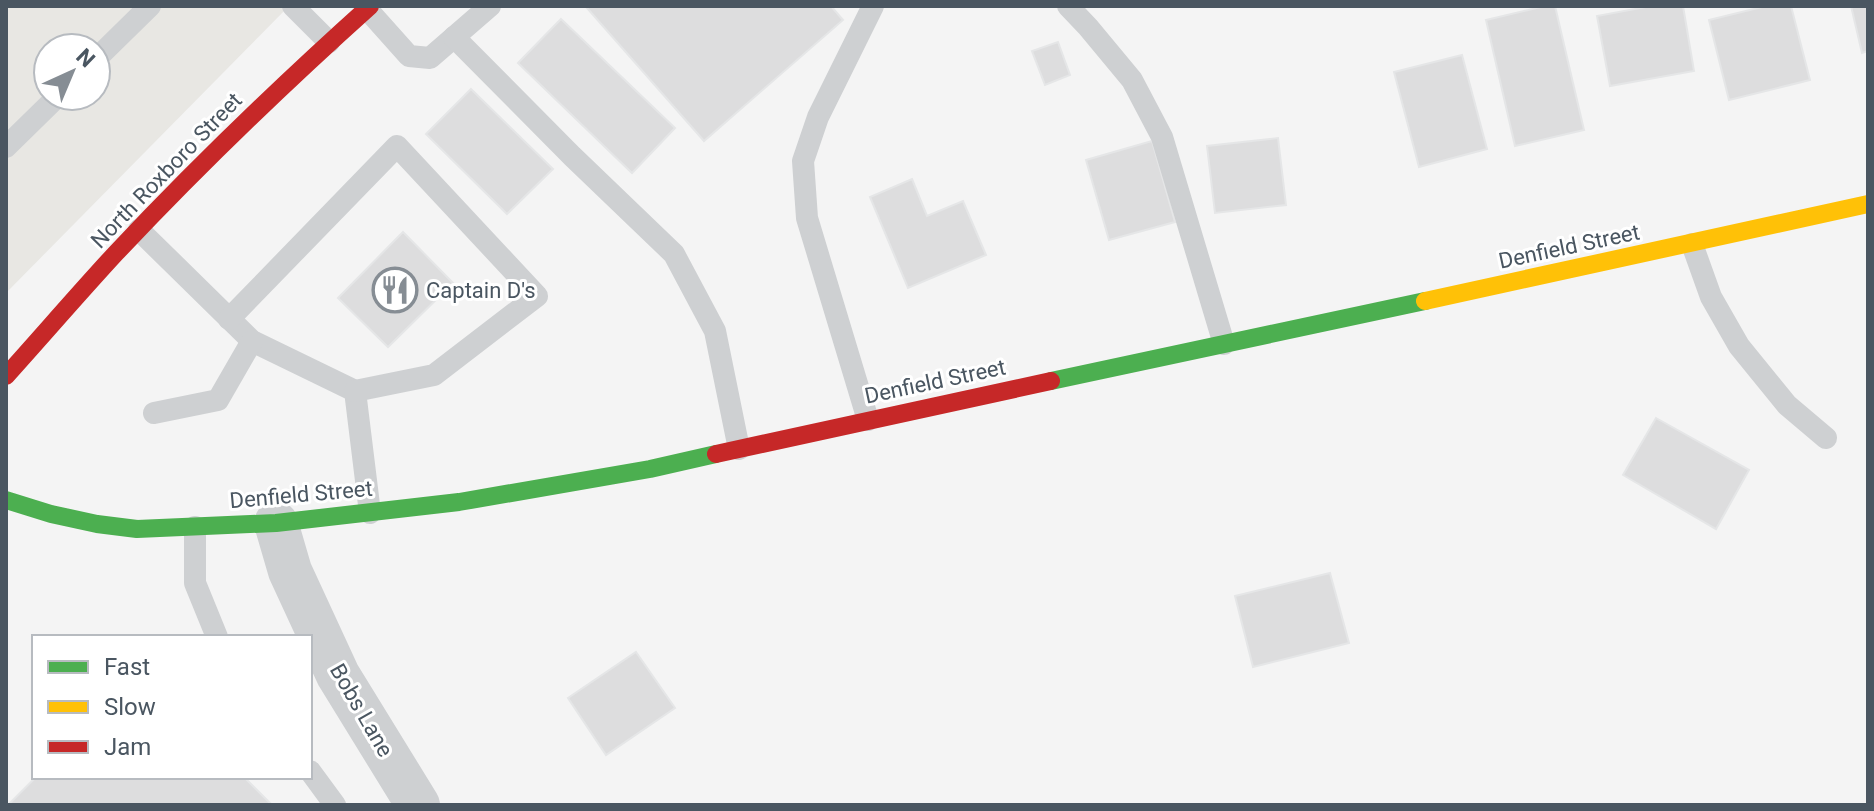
<svg xmlns="http://www.w3.org/2000/svg" width="1874" height="811" viewBox="0 0 1874 811" font-family="Roboto,sans-serif">
<style>
.commercial{fill:#e8e7e3;fill-rule:evenodd}
.building{fill:#ddddde;stroke:#e5e6e7;stroke-width:2}
.lines{fill:none;stroke-linecap:round;stroke-linejoin:round}
.lane{stroke:#ced0d2;stroke-width:22}
.street{stroke:#ced0d2;stroke-width:44}
.fast{stroke:#4caf50;stroke-width:18}
.slow{stroke:#ffc107;stroke-width:18}
.jam{stroke:#c62828;stroke-width:18}
.labels{text-anchor:middle;stroke-width:6;stroke-linejoin:round;paint-order:stroke}
.street-label{font-size:22px;fill:#4a5661;stroke:#fff}
.poi-label{font-size:22px;fill:#4a5661;stroke:#fff;text-anchor:start}
</style>
<rect width="100%" height="100%" fill="#f4f4f4"/>
<!-- commercial -->
<path class="commercial" d="M6,6H289L6,293ZM48,48H96V96H48Z"/>
<!-- building -->
<g class="building">
<path d="M589,6H831L843,20L704,141L587,8Z"/>
<path d="M1545,6H1555L1584,130L1515,146L1486,20Z"/>
<path d="M1651,6H1683L1694,71L1610,86L1597,16Z"/>
<path d="M1766,6H1791L1810,80L1729,100L1709,20Z"/>
<path d="M1851,6H1868V51L1862,53Z"/>
<path d="M561,19L675,128L632,173L518,63Z"/>
<path d="M1058,42L1070,75L1045,85L1032,51Z"/>
<path d="M1462,55L1487,149L1419,167L1394,72Z"/>
<path d="M471,89L553,169L507,214L426,134Z"/>
<path d="M1278,138L1286,205L1215,213L1207,146Z"/>
<path d="M1152,141L1175,222L1109,240L1086,160Z"/>
<path d="M912,179L927,216L963,201L986,255L908,288L870,197Z"/>
<path d="M403,232L453,283L388,347L338,298Z"/>
<path d="M1656,418L1749,470L1716,529L1623,475Z"/>
<path d="M1330,573L1349,643L1253,667L1235,596Z"/>
<path d="M636,652L675,708L606,755L568,698Z"/>
<path d="M36,777H244L272,805H8Z"/>
</g>
<g class="lines">
<!-- lane -->
<g class="lane">
<path d="M293,6L329,42"/>
<path d="M1068,6L1088,27L1132,80L1162,137L1224,344"/>
<path d="M367,9L409,56L430,58L490,6"/>
<path d="M454,37L572,156L674,254L715,331L739,449"/>
<path d="M96,59L150,6"/>
<path d="M6,147L58,96"/>
<path d="M139,230L252,341L355,391L370,513"/>
<path d="M1692,244L1711,297L1739,346L1787,405L1826,438"/>
<path d="M229,319L397,146L537,296L434,375L355,391"/>
<path d="M154,413L218,400L252,341"/>
<path d="M868,420L807,218L803,161L818,117L873,6"/>
<path d="M195,527V583L217,637"/>
<path d="M310,771L335,805"/>
</g>
<!-- street -->
<path class="street" d="M276,523L290,571L338,675L418,805"/>
<!-- fast -->
<g class="fast">
<path d="M1051,381L1425,301"/>
<path d="M6,500L51,514L97,524L137,529L276,523L459,502L650,469L716,454"/>
</g>
<!-- slow -->
<path class="slow" d="M1425,301L1868,204"/>
<!-- jam -->
<g class="jam">
<path d="M6,376C43,335 79,293 116,253C197,167 282,85 370,6"/>
<path d="M716,454L1051,381"/>
</g>
</g>
<!-- icons -->
<defs>
<g id="restaurant-ring" transform="scale(2.3)"><circle r="9.5" fill="#fff" stroke="#868d94" stroke-width="1.5"/><path d="M-5-6h1v4h1v-4h1v4h1v-4h1v5L-1.5 .5V6h-2V.5L-5-1ZM5-6V6H3V1.5H1.5Q1.5-4 5-6Z" fill="#868d94"/></g>
</defs>
<g fill-rule="evenodd">
<use href="#restaurant-ring" x="395" y="290"/>
</g>
<g class="labels">
<!-- street labels -->
<g class="street-label">
<text transform="translate(166 170) rotate(-46)" y="8">North Roxboro Street</text>
<text transform="translate(1569 246) rotate(-12)" y="8">Denfield Street</text>
<text transform="translate(935 381) rotate(-12)" y="8">Denfield Street</text>
<text transform="translate(301 494) rotate(-5)" y="8">Denfield Street</text>
<text transform="translate(362 710) rotate(60)" y="8">Bobs Lane</text>
</g>
<!-- poi labels -->
<g class="poi-label">
<text x="426" y="298">Captain D's</text>
</g>
</g>
<!-- border -->
<rect width="1874" height="811" fill="none" stroke="#4a5661" stroke-width="16"/>
<!-- legend -->
<rect x="32" y="635" width="280" height="144" fill="#ffffff" stroke="#b7bbc0" stroke-width="2"/>
<rect x="48" y="661" width="40" height="12" fill="#4caf50" stroke="#b7bbc0" stroke-width="2"/>
<text x="104" y="675" font-size="24" fill="#4a5661">Fast</text>
<rect x="48" y="701" width="40" height="12" fill="#ffc107" stroke="#b7bbc0" stroke-width="2"/>
<text x="104" y="715" font-size="24" fill="#4a5661">Slow</text>
<rect x="48" y="741" width="40" height="12" fill="#c62828" stroke="#b7bbc0" stroke-width="2"/>
<text x="104" y="755" font-size="24" fill="#4a5661">Jam</text>
<!-- north arrow -->
<g transform="translate(72 72) rotate(44)"><circle r="38" fill="#ffffff" stroke="#b7bbc0" stroke-width="2"/>
<path d="M0-6L14 30L0 20L-14 30Z" fill="#868d94"/>
<text y="-12" font-size="22" font-weight="bold" text-anchor="middle" fill="#4a5661">N</text>
</g>
</svg>
